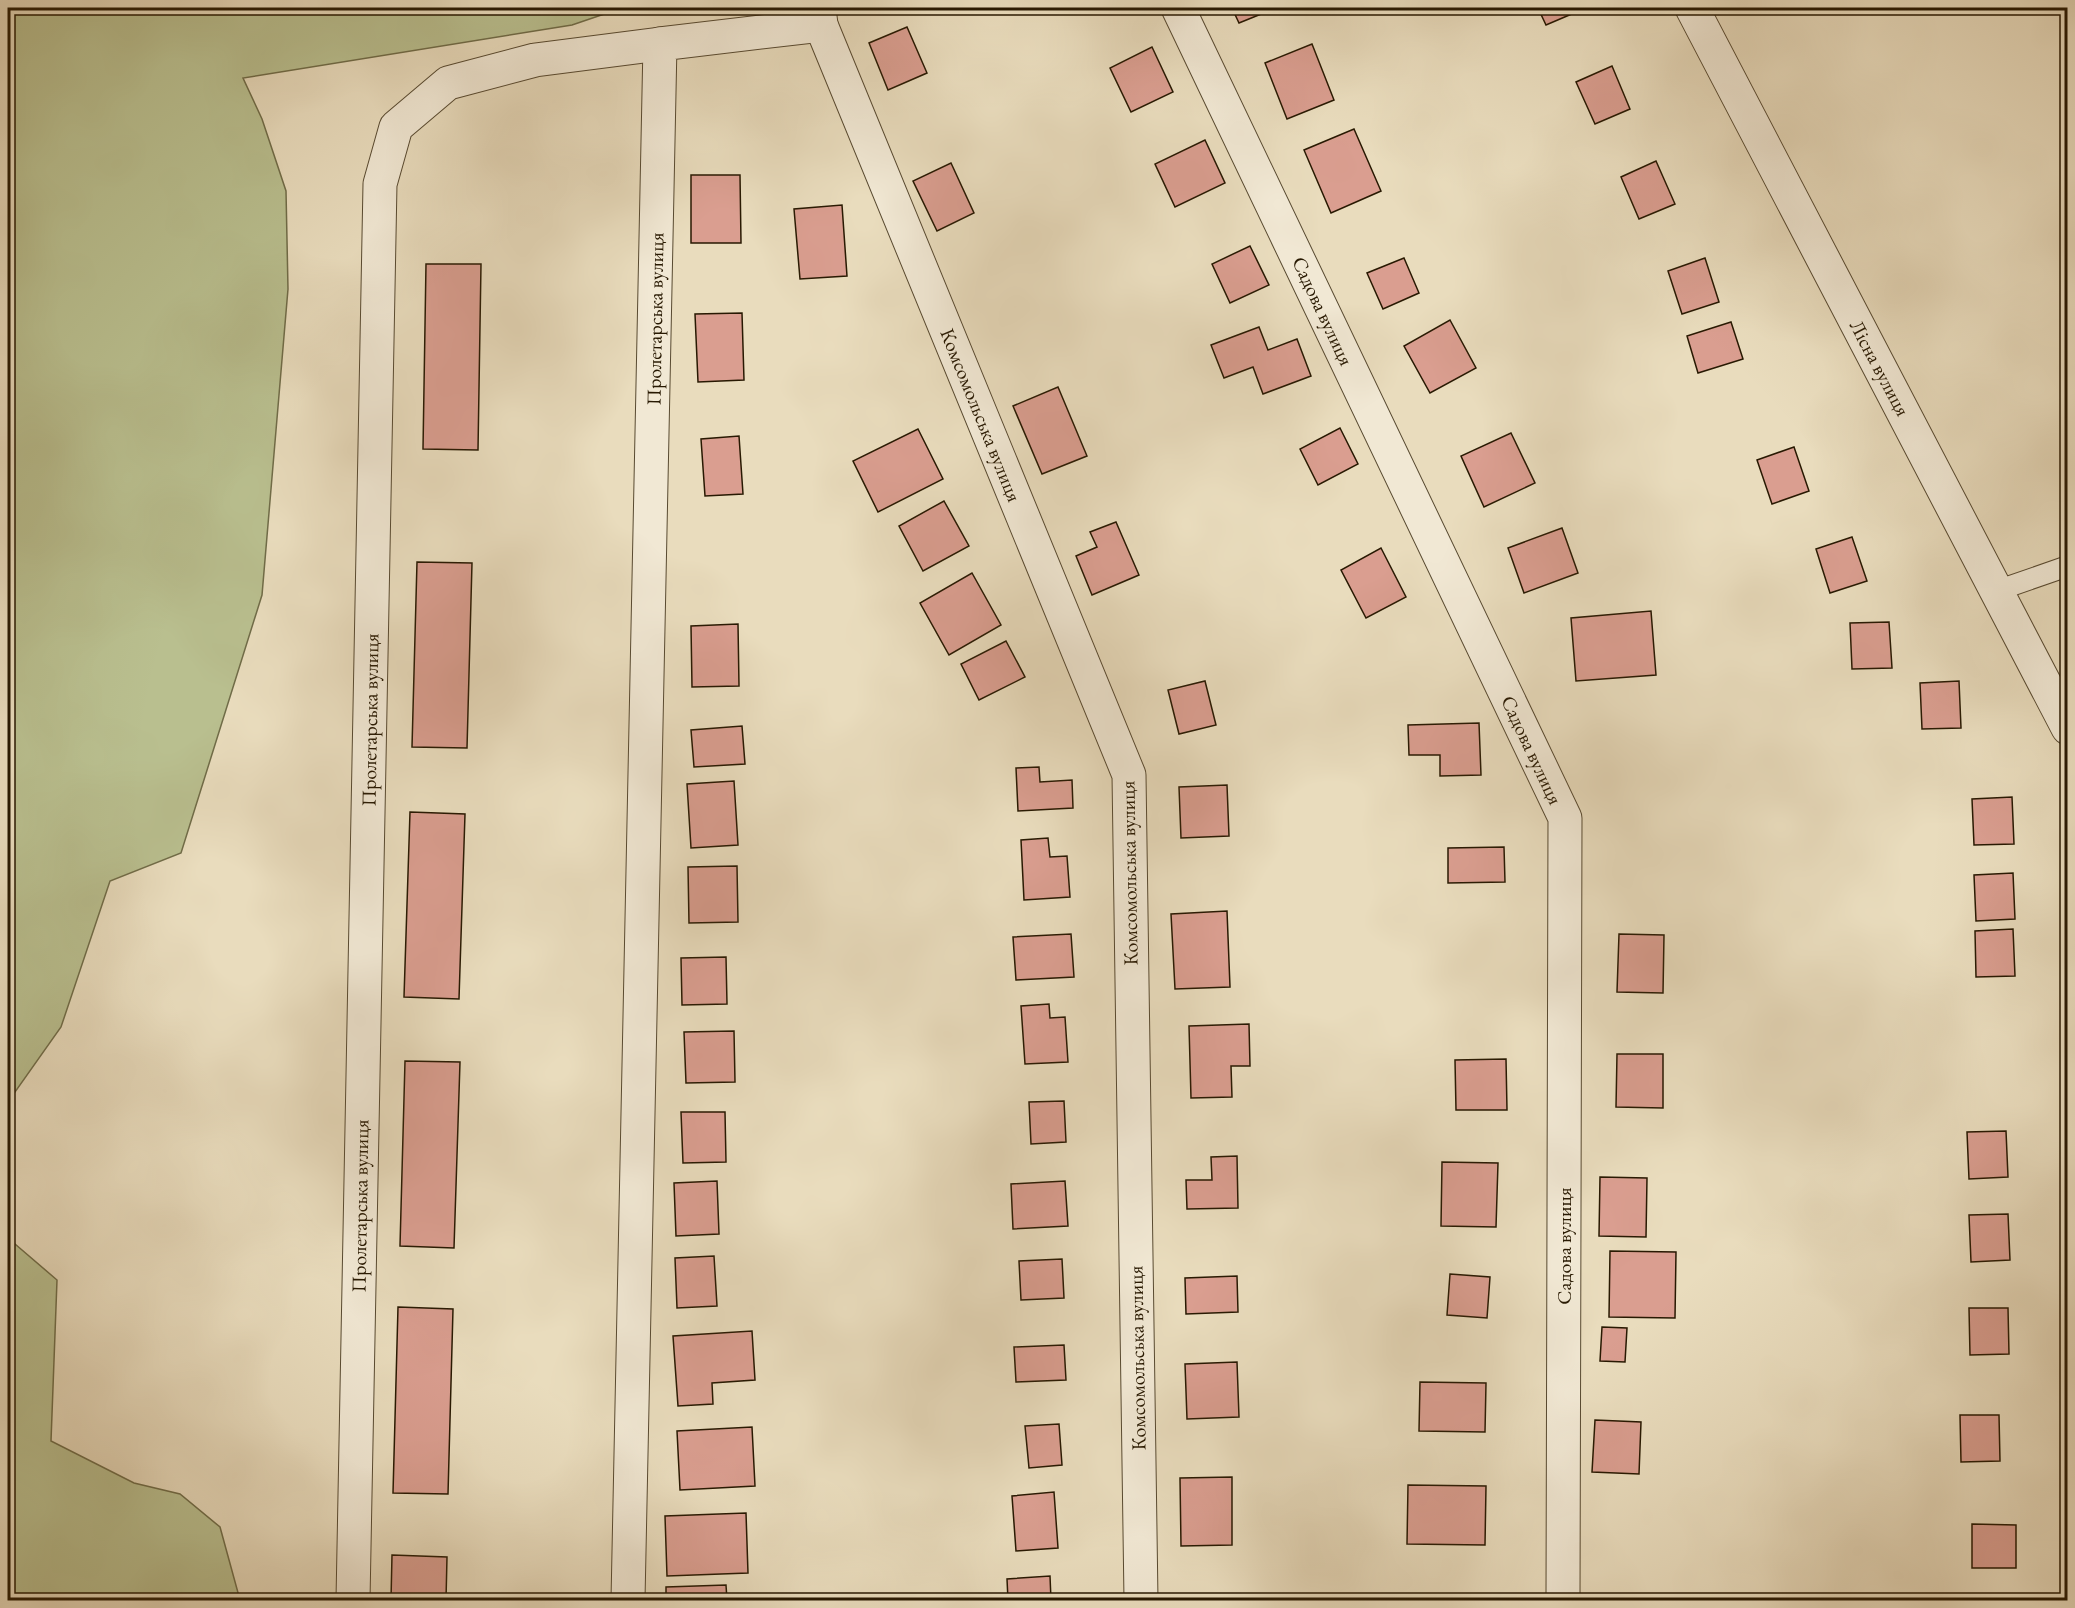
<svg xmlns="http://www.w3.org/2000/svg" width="2075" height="1608" viewBox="0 0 2075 1608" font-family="'EB Garamond',serif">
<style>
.green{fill:#b9bf8f;stroke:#706c48;stroke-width:1.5}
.building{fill:#da9e90;stroke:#281902;stroke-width:1.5}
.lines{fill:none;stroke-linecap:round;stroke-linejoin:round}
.service-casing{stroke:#584a31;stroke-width:22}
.minor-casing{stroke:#584a31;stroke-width:35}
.tertiary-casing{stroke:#584a31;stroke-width:35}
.service{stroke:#f1e8d4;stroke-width:20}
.minor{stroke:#f1e8d4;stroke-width:33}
.tertiary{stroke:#f1e8d4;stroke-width:33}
.labels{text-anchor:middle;stroke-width:4.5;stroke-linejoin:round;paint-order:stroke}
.street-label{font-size:20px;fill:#281902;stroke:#f1e8d4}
</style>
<rect width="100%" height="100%" fill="#e9dcbd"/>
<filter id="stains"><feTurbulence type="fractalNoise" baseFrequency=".00333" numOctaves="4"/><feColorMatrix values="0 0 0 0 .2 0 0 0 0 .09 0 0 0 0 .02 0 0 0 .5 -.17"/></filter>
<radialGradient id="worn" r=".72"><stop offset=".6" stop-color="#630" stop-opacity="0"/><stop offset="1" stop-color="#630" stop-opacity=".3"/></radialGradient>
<!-- green -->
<g class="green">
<path d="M8,8H622L572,25L243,78L262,119L286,191L288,289L262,595L181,853L110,881L61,1027L8,1102Z"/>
<path d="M8,1238L57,1280L51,1441L134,1483L180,1494L220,1527L240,1600H8Z"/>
</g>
<!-- building -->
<g class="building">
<path d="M1232,8H1276L1239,23Z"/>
<path d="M1538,8H1580L1581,10L1546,25Z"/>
<path d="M907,27L927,73L888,90L869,43Z"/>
<path d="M1312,44L1334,100L1287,119L1265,63Z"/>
<path d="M1152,47L1173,92L1131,112L1110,68Z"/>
<path d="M1612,66L1630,109L1595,124L1576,82Z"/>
<path d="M1354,129L1381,191L1331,213L1304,150Z"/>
<path d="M1205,140L1225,183L1175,207L1155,164Z"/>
<path d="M1656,161L1675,204L1639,219L1621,177Z"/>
<path d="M951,163L974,213L937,231L913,181Z"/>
<path d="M691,175H740L741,243H691Z"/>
<path d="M842,205L847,276L800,279L794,209Z"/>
<path d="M1250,246L1269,285L1230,303L1212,264Z"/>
<path d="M1404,258L1419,293L1383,309L1367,273Z"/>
<path d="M1705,258L1719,302L1682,314L1668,271Z"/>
<path d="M426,264H481L478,450L423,449Z"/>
<path d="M742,313L744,380L698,382L695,314Z"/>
<path d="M1450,320L1476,368L1430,393L1404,346Z"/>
<path d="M1731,322L1743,359L1698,373L1687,336Z"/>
<path d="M1259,327L1268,350L1297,339L1311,376L1263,394L1253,367L1224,378L1211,345Z"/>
<path d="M1058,387L1087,456L1042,474L1013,406Z"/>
<path d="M1340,428L1358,464L1318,485L1300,449Z"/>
<path d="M918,429L943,479L878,512L853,461Z"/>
<path d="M1511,433L1535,483L1484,507L1461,456Z"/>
<path d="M739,436L743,494L705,496L701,439Z"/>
<path d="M1794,447L1809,491L1772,504L1757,460Z"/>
<path d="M944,501L969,546L923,571L899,526Z"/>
<path d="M1116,522L1139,575L1092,595L1076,556L1097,547L1090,532Z"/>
<path d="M1562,528L1578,573L1524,593L1508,548Z"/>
<path d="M1852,537L1867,581L1830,593L1816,549Z"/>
<path d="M1381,548L1406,597L1366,618L1341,570Z"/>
<path d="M417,562L472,563L467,748L412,747Z"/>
<path d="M972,573L1001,625L949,655L920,603Z"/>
<path d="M1651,611L1656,675L1576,681L1571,618Z"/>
<path d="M1889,622L1892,668L1852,669L1850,623Z"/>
<path d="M738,624L739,686L692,687L691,626Z"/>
<path d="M1006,641L1025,677L979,700L961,664Z"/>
<path d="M1205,681L1216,725L1179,734L1168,690Z"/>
<path d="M1959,681L1961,728L1922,729L1920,683Z"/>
<path d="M1479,723L1481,775L1440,776V755H1409L1408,725Z"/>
<path d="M742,726L745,764L694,767L691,730Z"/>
<path d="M1039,767L1040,782L1072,780L1073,808L1018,811L1016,768Z"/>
<path d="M734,781L738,845L691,848L687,784Z"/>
<path d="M1227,785L1229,836L1181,838L1179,787Z"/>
<path d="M2012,797L2014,844L1974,845L1972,799Z"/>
<path d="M410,812L465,814L459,999L404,997Z"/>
<path d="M1048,838L1050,857L1067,856L1070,897L1024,900L1021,840Z"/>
<path d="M1504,847L1505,882L1448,883V848Z"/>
<path d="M737,866L738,922L689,923L688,867Z"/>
<path d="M2013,873L2015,919L1976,921L1974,875Z"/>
<path d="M1227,911L1230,987L1175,989L1171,914Z"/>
<path d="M2013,929L2015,976L1976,977L1975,931Z"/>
<path d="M1071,934L1074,977L1016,980L1013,937Z"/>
<path d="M1619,934L1664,935L1663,993L1617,992Z"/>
<path d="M726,957L727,1004L682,1005L681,958Z"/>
<path d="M1049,1004L1050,1018L1065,1017L1068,1062L1025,1064L1021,1006Z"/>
<path d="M1249,1024L1250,1066H1231L1232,1097L1191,1098L1189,1026Z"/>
<path d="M734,1031L735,1082L686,1083L684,1032Z"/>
<path d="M1617,1054H1663V1108L1616,1107Z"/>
<path d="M1506,1059L1507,1110H1456L1455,1060Z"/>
<path d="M405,1061L460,1062L454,1248L400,1246Z"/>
<path d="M1064,1101L1066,1142L1031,1144L1029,1102Z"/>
<path d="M681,1112H725L726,1162L683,1163Z"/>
<path d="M2006,1131L2008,1177L1969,1179L1967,1132Z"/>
<path d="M1237,1156L1238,1208L1187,1209L1186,1180H1212L1211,1157Z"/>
<path d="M1442,1162L1498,1163L1496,1227L1441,1226Z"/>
<path d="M1600,1177L1647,1178L1646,1237L1599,1236Z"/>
<path d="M717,1181L719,1234L676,1236L674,1183Z"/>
<path d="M1065,1181L1068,1226L1013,1229L1011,1184Z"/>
<path d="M2008,1214L2010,1260L1971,1262L1969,1215Z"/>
<path d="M1610,1251L1676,1252L1675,1318L1609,1317Z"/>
<path d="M714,1256L717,1306L677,1308L675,1258Z"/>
<path d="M1062,1259L1064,1298L1021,1300L1019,1261Z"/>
<path d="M1450,1274L1490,1277L1487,1318L1447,1315Z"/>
<path d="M1237,1276L1238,1312L1186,1314L1185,1278Z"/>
<path d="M398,1307L453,1309L448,1494L393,1493Z"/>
<path d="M1969,1308H2008L2009,1354L1970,1355Z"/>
<path d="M1602,1327L1627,1328L1625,1362L1600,1361Z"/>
<path d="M752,1331L755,1380L712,1383L713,1404L678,1406L673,1336Z"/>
<path d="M1064,1345L1066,1380L1016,1382L1014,1347Z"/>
<path d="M1237,1362L1239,1417L1187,1419L1185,1364Z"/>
<path d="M1420,1382L1486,1383L1485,1432L1419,1431Z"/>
<path d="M1960,1415H1999L2000,1461L1961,1462Z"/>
<path d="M1595,1420L1641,1422L1639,1474L1592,1472Z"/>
<path d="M1059,1424L1062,1465L1029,1468L1025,1426Z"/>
<path d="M752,1427L755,1486L680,1490L677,1431Z"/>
<path d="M1232,1477V1545L1181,1546L1180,1478Z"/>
<path d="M1408,1485L1486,1486L1485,1545L1407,1544Z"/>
<path d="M1054,1492L1058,1548L1016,1551L1012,1496Z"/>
<path d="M746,1513L748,1573L667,1576L665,1516Z"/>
<path d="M1972,1524L2016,1525V1568H1972Z"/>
<path d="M392,1555L447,1557L446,1600H391Z"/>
<path d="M1050,1576L1051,1600H1008L1007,1579Z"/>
<path d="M726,1585L727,1600H666V1587Z"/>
</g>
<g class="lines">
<!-- service casing -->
<g class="service-casing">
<path id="service" d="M1996,591L2068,566"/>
</g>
<!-- minor casing -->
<g class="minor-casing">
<g id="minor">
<path d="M1178,8L1565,818L1563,1600"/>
<path d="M821,25L1129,775L1141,1600"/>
<path d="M353,1600L380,184L396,127L448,83L535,60L660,44"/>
<path d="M628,1600L660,44L821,25L819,8"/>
</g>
</g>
<!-- tertiary casing -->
<g class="tertiary-casing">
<path id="tertiary" d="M1692,8L2068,728"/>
</g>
<!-- service -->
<use href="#service" class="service"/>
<!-- minor -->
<use href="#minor" class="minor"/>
<!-- tertiary -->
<use href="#tertiary" class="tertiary"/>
</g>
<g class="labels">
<!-- street labels -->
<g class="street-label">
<text transform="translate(1323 311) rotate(65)" y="7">Садова вулиця</text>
<text transform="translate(655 319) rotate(-89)" y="7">Пролетарська вулиця</text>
<text transform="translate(1880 368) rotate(62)" y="7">Лісна вулиця</text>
<text transform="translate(981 415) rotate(68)" y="7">Комсомольська вулиця</text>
<text transform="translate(370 720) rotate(-89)" y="7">Пролетарська вулиця</text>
<text transform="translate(1532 750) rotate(65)" y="7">Садова вулиця</text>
<text transform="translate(1129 873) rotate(-91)" y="7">Комсомольська вулиця</text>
<text transform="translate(360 1206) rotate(-89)" y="7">Пролетарська вулиця</text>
<text transform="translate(1564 1246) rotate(-90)" y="7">Садова вулиця</text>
<text transform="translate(1137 1358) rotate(-91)" y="7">Комсомольська вулиця</text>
</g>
</g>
<!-- margin -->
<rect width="2075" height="1608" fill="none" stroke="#e9dcbd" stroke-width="30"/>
<rect x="9" y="9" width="2057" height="1590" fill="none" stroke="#281902" stroke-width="3"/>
<rect x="15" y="15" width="2045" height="1578" fill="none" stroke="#281902" stroke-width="1.5"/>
<rect width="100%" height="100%" filter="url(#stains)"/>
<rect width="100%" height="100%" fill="url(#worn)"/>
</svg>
